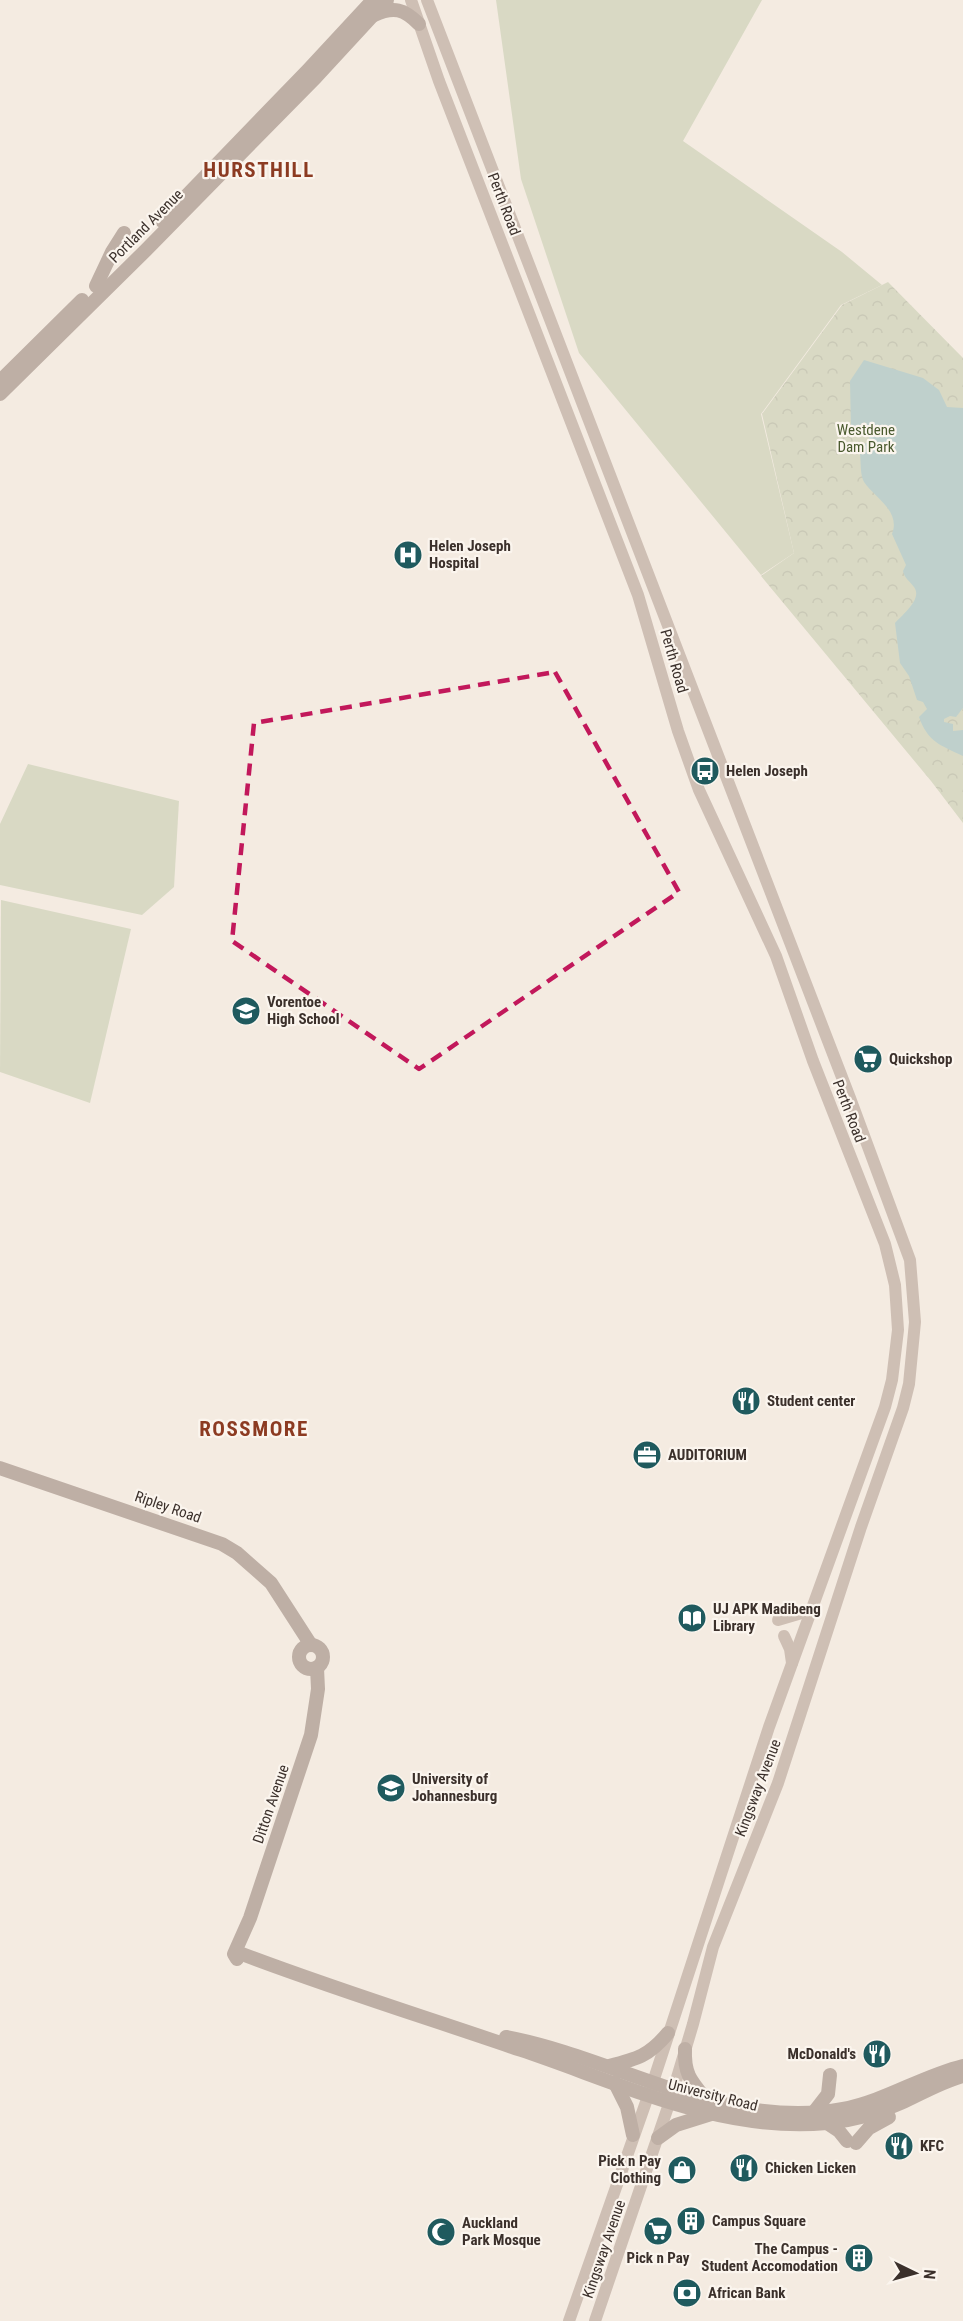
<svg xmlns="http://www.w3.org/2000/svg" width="963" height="2321" viewBox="0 0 963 2321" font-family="'Roboto Condensed',sans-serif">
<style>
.forest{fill:url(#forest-crowns)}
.pitch{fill:#b8c4a0}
.water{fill:#7fb0b2}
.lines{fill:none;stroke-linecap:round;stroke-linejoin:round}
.secondary{stroke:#a18a7d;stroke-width:12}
.primary{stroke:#7d675c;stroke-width:14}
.marked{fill:none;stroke:#c2185b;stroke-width:4.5;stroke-dasharray:12 8;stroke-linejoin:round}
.labels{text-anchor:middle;stroke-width:4.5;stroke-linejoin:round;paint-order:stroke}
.street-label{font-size:15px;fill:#3b302b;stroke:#fbf5ee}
.park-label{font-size:15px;fill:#4a5a2e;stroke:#fbf5ee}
.poi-label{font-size:15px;font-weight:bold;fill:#3b302b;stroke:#fbf5ee;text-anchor:start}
.district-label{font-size:21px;font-weight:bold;letter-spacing:1.5px;fill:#8c3b22;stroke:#fbf5ee}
</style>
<defs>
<pattern id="forest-crowns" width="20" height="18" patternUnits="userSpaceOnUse" patternTransform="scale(1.5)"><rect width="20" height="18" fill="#b8c4a0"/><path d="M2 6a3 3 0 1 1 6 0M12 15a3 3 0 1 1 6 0" fill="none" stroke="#97a083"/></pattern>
</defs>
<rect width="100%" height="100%" fill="#f4ebe1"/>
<!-- forest -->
<path class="forest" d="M888,282L963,358V823L931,781L761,576L794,553L762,414L842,305Z"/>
<!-- pitch -->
<g class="pitch">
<path d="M496,0H762L683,141L842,252L882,285L841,305L761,414L794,553L761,575L579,353L521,179Z"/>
<path d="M28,764L179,801L174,887L142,915L0,885V824Z"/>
<path d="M1,900L131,929L90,1103L0,1072Z"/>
</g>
<!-- water -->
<path class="water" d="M864,360L923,378L939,390L947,407L963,408V708L956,717L950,716L944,719V722L953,724V731L963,730V756C940,745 928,742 919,717L927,709L923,702L917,700L909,676L900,663L895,623C902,615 923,599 914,587C909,580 905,579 903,571L906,565L892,534C901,511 875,498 864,482C860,475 861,462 860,454L863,449L862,445L869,442V428L865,422L851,430L850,381Z"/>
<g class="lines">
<!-- secondary -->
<g class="secondary">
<path d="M411,0L439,81L638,595L678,731L699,790L776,956L813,1061L885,1244L895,1285L898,1330L892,1380L885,1407L769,1727L653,2082L569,2321"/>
<path d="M427,0L850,1098L910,1260L915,1322L909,1384L903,1408L861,1527L778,1783L713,1947L693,2024L670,2101L595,2321"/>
<path d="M778,1620L812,1610"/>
<path d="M784,1636L790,1649L792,1663"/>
</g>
<!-- primary -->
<g class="primary">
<path d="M374,15C394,6 404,9 419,24"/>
<path d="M162,221L308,70L373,0"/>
<path d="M96,286L112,252L124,233"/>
<path d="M0,381L82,300"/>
<path d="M0,394L146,250L316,77L387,0"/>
<path d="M0,1468L222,1544L237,1553L271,1583L311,1645"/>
<circle cx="311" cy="1657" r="12"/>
<path d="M242,1954C334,1989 428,2018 521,2050C620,2083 720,2133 827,2123C853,2121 877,2114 901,2103C921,2094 941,2082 963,2076"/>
<path d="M237,1959L234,1954L250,1918L311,1735L318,1689L317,1668"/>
<path d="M506,2037C618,2058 725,2131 843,2109C885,2101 922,2076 963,2066"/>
<path d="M685,2049C684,2073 690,2080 705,2098"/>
<path d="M609,2066C637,2059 649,2056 668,2033"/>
<path d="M615,2083L627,2107L633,2135"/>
<path d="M814,2112L828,2094L830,2075"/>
<path d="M827,2123L839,2131L847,2141"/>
<path d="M658,2138L676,2125L711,2114"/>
<path d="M856,2143L869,2128L889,2117"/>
</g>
</g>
<!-- marked area -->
<path d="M0 0H963V2321H0ZM555,672L679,892L419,1069L232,941L254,723Z" fill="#f4ebe1" fill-opacity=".55" fill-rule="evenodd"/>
<path class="marked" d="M555,672L679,892L419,1069L232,941L254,723Z"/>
<!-- icons -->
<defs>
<g id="hospital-disc" transform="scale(1.5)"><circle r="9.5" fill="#1f5a5e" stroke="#fbf5ee"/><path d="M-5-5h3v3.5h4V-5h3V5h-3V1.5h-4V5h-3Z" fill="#fff"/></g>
<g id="bus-disc" transform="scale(1.5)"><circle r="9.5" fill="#1f5a5e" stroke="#fbf5ee"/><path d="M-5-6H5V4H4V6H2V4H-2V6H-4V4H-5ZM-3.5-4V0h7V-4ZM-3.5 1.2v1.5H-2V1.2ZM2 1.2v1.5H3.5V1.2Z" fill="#fff"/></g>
<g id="school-disc" transform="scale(1.5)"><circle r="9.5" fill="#1f5a5e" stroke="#fbf5ee"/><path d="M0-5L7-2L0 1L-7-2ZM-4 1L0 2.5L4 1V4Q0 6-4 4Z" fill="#fff"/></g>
<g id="supermarket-disc" transform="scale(1.5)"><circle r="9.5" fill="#1f5a5e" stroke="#fbf5ee"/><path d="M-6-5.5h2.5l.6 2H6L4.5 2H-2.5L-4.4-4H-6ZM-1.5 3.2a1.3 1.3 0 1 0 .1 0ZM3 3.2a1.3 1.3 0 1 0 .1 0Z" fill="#fff"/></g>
<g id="restaurant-disc" transform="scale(1.5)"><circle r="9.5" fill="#1f5a5e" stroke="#fbf5ee"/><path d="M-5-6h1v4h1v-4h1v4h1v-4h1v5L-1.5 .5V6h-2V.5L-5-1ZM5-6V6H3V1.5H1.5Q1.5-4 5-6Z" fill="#fff"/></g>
<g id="office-disc" transform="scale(1.5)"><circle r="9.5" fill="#1f5a5e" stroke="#fbf5ee"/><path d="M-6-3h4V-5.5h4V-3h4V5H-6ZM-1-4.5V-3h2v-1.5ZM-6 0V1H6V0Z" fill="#fff"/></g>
<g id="library-disc" transform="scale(1.5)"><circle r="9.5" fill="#1f5a5e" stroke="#fbf5ee"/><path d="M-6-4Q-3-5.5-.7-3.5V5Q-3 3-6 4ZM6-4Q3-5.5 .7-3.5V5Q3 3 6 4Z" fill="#fff"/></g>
<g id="university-disc" transform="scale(1.5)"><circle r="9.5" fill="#1f5a5e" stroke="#fbf5ee"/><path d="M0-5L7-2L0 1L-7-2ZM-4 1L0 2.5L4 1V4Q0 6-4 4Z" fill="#fff"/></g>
<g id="shop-disc" transform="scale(1.5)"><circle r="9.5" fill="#1f5a5e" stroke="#fbf5ee"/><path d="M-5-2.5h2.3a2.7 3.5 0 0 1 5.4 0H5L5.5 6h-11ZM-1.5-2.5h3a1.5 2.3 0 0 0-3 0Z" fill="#fff"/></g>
<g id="building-disc" transform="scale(1.5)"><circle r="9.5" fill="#1f5a5e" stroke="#fbf5ee"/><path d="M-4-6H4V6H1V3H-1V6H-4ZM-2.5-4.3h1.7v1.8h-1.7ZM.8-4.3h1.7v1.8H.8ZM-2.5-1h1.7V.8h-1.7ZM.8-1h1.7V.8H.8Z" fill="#fff"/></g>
<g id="mosque-disc" transform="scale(1.5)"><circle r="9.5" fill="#1f5a5e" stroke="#fbf5ee"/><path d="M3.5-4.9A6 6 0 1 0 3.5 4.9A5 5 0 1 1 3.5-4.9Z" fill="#fff"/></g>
<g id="bank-disc" transform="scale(1.5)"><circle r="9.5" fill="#1f5a5e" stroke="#fbf5ee"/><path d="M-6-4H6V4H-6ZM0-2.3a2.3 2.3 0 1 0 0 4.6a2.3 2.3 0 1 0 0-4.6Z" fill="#fff"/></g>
</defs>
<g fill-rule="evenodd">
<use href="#hospital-disc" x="408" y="555"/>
<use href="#bus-disc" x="705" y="771"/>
<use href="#school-disc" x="246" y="1011"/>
<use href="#supermarket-disc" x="868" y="1059"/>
<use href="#restaurant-disc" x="746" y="1401"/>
<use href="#office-disc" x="647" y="1455"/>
<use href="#library-disc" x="692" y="1618"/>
<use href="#university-disc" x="391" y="1788"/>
<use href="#restaurant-disc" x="877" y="2054"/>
<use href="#restaurant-disc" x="899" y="2146"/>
<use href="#restaurant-disc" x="744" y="2168"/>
<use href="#shop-disc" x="682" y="2170"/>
<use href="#building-disc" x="691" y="2221"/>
<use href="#supermarket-disc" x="658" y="2231"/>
<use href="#mosque-disc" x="441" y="2232"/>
<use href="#building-disc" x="859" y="2258"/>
<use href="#bank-disc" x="687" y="2293"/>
</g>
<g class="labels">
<!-- street labels -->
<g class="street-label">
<text transform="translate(504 204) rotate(69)" y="5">Perth Road</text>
<text transform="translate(146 226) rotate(-45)" y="5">Portland Avenue</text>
<text transform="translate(674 661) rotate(74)" y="5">Perth Road</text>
<text transform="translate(849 1111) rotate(69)" y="5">Perth Road</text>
<text transform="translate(168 1507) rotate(19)" y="5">Ripley Road</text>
<text transform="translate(758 1788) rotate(-69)" y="5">Kingsway Avenue</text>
<text transform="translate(271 1804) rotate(-71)" y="5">Ditton Avenue</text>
<text transform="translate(713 2095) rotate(14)" y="5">University Road</text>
<text transform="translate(604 2249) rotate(-71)" y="5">Kingsway Avenue</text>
</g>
<!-- park labels -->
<g class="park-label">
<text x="866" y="435">Westdene<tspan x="866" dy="17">Dam Park</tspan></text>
</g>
<!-- poi labels -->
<g class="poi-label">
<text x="429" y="551">Helen Joseph<tspan x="429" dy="17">Hospital</tspan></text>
<text x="726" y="776">Helen Joseph</text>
<text x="267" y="1007">Vorentoe<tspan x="267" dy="17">High School</tspan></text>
<text x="889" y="1064">Quickshop</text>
<text x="767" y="1406">Student center</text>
<text x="668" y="1460">AUDITORIUM</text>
<text x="713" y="1614">UJ APK Madibeng<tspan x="713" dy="17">Library</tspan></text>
<text x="412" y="1784">University of<tspan x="412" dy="17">Johannesburg</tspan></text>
<text x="856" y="2059" text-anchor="end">McDonald's</text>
<text x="920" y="2151">KFC</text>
<text x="661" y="2166" text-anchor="end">Pick n Pay<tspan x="661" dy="17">Clothing</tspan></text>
<text x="765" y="2173">Chicken Licken</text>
<text x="712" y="2226">Campus Square</text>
<text x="462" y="2228">Auckland<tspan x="462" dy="17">Park Mosque</tspan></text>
<text x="838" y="2254" text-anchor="end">The Campus -<tspan x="838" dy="17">Student Accomodation</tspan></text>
<text x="658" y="2263" text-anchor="middle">Pick n Pay</text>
<text x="708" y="2298">African Bank</text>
</g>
<!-- district labels -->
<g class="district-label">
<text x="259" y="177">HURSTHILL</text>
<text x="254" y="1436">ROSSMORE</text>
</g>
</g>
<!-- north arrow -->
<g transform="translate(915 2273) rotate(95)" stroke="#fbf5ee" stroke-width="4.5" paint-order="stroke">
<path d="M0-4.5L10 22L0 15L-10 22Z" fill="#3b302b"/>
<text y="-9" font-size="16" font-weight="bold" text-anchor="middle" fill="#3b302b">N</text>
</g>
</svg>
